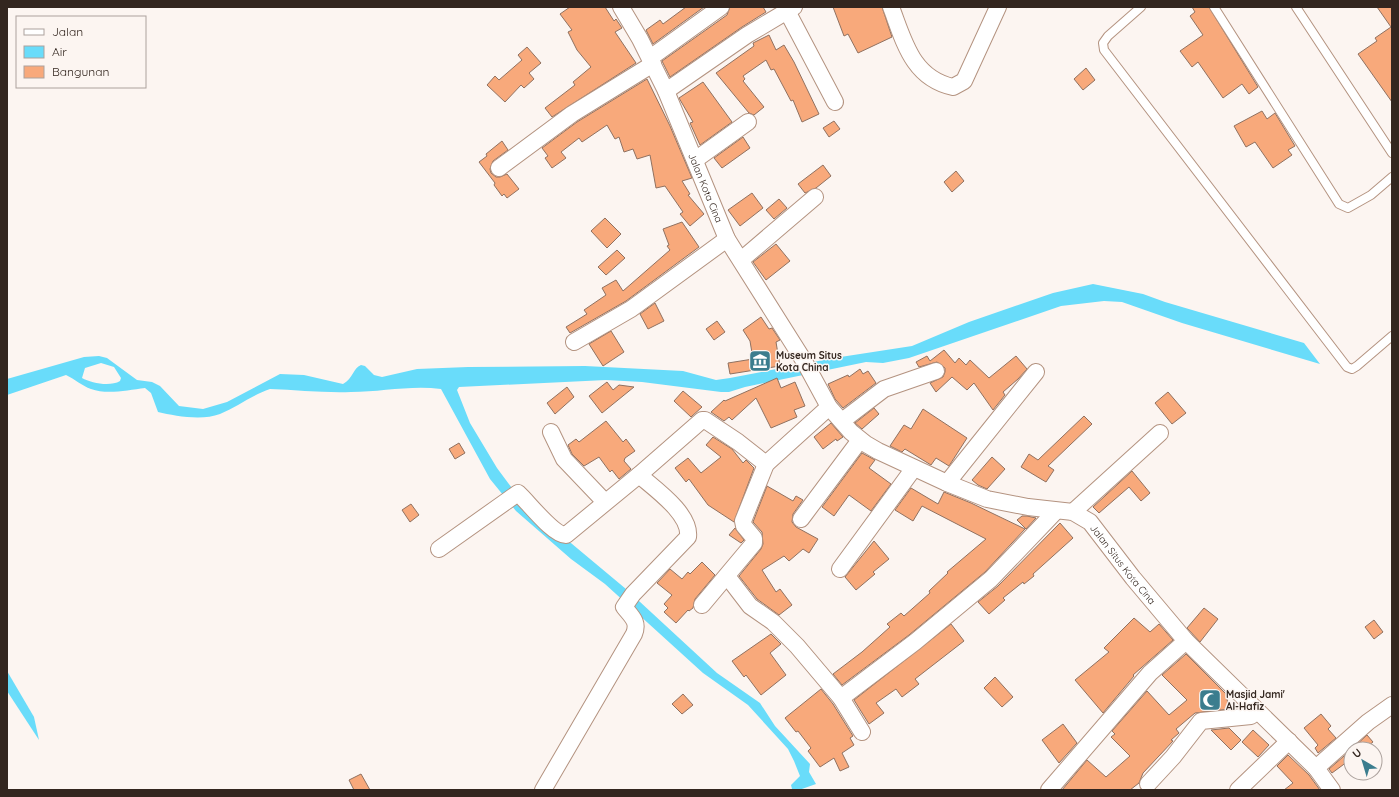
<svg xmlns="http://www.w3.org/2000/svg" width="1399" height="797" viewBox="0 0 1399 797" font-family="Quicksand,sans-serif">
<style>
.water{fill:#69dcfa;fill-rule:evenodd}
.building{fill:#f8a97b;stroke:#907160}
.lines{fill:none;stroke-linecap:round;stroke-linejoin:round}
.service-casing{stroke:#b49380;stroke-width:10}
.minor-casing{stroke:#b49380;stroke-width:18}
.service{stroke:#fff;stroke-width:8}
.minor{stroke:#fff;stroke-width:16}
.labels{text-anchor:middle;stroke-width:3;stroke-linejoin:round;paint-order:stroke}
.street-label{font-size:10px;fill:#33261f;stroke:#fcf5f1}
.poi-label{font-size:10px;font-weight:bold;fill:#33261f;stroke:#fcf5f1;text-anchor:start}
</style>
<rect width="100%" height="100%" fill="#fcf5f1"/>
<!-- water -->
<g class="water">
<path d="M1093,284L1143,294L1165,302L1304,343L1320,364L1182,323L1122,302L1104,301L1061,306L909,358L883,363L866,362L745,387L729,392H721L642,382L606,380L459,387L457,390L470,423L497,468L523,503L626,589L717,673L760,703L775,726L810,764L809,772L816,784L799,790L792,789L791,785L800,776L794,761L788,749L748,705L703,673L605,584L571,559L516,511L490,479L441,389C411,385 381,392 351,392C324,393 297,390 270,389C252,395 237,407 220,414C202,421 175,416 158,412L151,393L145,388C128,390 107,395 91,389C82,386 75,379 66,375L7,395V379L84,357L99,356L107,358L137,380L152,382L160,386L179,406L203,409L227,402L280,374L304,375L343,384C353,379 353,368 361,365L365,366L374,375L382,377L417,369L468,367L585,366L683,371L716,380L730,378L834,358L912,346L969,322L1053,293ZM101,363L114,367L121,378L120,381C110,387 91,383 82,378L85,368Z"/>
<path d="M7,671L34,717L39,740L7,691Z"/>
</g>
<!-- building -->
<g class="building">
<path d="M570,7H605L614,21L616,19L622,28L615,32L636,63L552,117L545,108L575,85L573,82L591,67L577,50L568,32L572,30L560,14Z"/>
<path d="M686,7H704L653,44L646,30L660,20L663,24Z"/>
<path d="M730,7H763L766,12L742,27L670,77L662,61L727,15Z"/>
<path d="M833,7H882L892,37L858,53L848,34L844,36Z"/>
<path d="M1192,7H1209L1258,87L1249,94L1242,84L1223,98L1198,62L1192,67L1180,51L1203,35L1190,16L1195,12Z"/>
<path d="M1377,7H1392V102L1358,54L1377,41L1375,38L1391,27Z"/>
<path d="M769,35L776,50L784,45L794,62L819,114L802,122L793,100L791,101L774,69L771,70L766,60L743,76L745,79L743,81L764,107L754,115L749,113L716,73L754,46L753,43Z"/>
<path d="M527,47L541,63L529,73L534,79L524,88L521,85L505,102L487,85L495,76L499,80L522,60L518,55Z"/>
<path d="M1086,68L1095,80L1083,90L1074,79Z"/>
<path d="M647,79L670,126L692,178L682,181L690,194L688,195L704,214L690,226L680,214L683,212L665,186L656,188L650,155L637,159L633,149L624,152L619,137L615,139L607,125L582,142L579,138L561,152L566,158L552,168L545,158L548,156L542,148L577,122Z"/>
<path d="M703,82L732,122L700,145L690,123L693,122L679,98Z"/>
<path d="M1262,111L1267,119L1275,113L1295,146L1288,150L1292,155L1273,168L1255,142L1246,147L1234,126Z"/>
<path d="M834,121L840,129L829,137L823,128Z"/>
<path d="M743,137L750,148L722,168L714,158Z"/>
<path d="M502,141L508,150L493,161L490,169L491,173L496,177H500L507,174L519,189L507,198L504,194L502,196L494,185L495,183L479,162L487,156L486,154Z"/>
<path d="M823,165L831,176L816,188L805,193L798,184Z"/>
<path d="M956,171L964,181L952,192L944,182Z"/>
<path d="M752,193L763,208L740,226L728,210Z"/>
<path d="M779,199L787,208L774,219L766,210Z"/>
<path d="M605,218L621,234L607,248L591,231Z"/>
<path d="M682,222L699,247L626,301L570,333L566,327L587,314L584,310L606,295L602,288L616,280L623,291L670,250L667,246L669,245L663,229Z"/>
<path d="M776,244L790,261L766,280L753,262Z"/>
<path d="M617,250L625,258L606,275L598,267Z"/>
<path d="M655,303L664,321L648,329L640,314Z"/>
<path d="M761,317L769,329L772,328L780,340L776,342L780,366L730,374L728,363L753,359L750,341L743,330Z"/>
<path d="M717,321L725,332L714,340L706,329Z"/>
<path d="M611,331L624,352L603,366L589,344Z"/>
<path d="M944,350L955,363L959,358L966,365L970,360L989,378L1016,356L1027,369L1018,379L1003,392L1005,395L993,410L974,383L967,390L952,377L936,392L930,383L943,377L945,372V368L937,362L919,367L916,362L927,356L930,361Z"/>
<path d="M860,369L863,374L868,371L876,383L843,408L835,399L828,384L848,375L849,377Z"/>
<path d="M777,378L781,388L795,382L805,406L794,410L797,417L771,428L756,398L732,420L729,417L724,421L711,412L724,400L725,401Z"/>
<path d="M607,382L613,390L619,385L634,387L602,413L589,396Z"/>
<path d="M567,387L574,397L555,414L547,403Z"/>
<path d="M683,391L702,407L691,417L674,401Z"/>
<path d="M1168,392L1186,413L1172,424L1155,403Z"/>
<path d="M874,408L879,414L862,429L855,423Z"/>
<path d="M923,409L967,438L949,466L936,458L931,465L905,449L902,452L890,446L904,425L911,429Z"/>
<path d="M1084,416L1092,424L1048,466L1054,470L1046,482L1021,467L1029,454L1038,460Z"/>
<path d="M606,421L623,442L626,439L635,451L625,458L624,461L631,469L619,479L612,470L610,472L599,457L584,466L572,454L568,445L576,439L579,442Z"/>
<path d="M831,423L843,437L837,441L836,439L823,449L814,437Z"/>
<path d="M713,437L732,449L743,463L746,460L754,468L734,522L708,505L689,479L686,482L675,468L688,458L701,473L721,457L706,445Z"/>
<path d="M459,443L465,453L455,459L449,449Z"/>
<path d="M862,453L875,460L869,468L891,484L871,511L849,495L834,516L822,507Z"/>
<path d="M992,457L1005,469L987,489L978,485L972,480Z"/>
<path d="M1132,471L1150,493L1141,501L1129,487L1099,513L1093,507Z"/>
<path d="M767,486L793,501L796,496L803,500L793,514L792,522L796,527L818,539L809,553L803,549L789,561L784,556L762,570L776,592L780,589L792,605L779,615L757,599L739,576L761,549L763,544L762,532L753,522Z"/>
<path d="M911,488L938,504L944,492L971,503L1025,529L985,572L909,635L842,685L833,674L862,652L890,627L887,624L901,613L904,616L930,593L929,591L948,573L947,572L986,539L922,506L913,521L895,510Z"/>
<path d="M411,504L419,515L410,522L402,510Z"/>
<path d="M1022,516H1027L1036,518L1026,529L1017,520Z"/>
<path d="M1060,523L1073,538L1033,574L1034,576L1024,584L1023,582L1003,598L1005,600L989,614L978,602L998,586Z"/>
<path d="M735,528L744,540L741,543L729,535Z"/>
<path d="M874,541L889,559L873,572L875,574L856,590L845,577Z"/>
<path d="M702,562L715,575L695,599L693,608L689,611L688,610L676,623L664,612L668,608L664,604L672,595L657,583L670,569L682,579L688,572L690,574Z"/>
<path d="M1204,608L1218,619L1200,642L1187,628Z"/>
<path d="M1134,618L1150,632L1159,624L1173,640L1133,675L1134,676L1103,713L1075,680L1109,652L1104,648Z"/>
<path d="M1374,620L1383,632L1374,639L1365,627Z"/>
<path d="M951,624L964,641L915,679L919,684L902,697L896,689L876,703L884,713L869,724L854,700Z"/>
<path d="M771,634L781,644L770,653L786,675L761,695L746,675L744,677L732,661Z"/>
<path d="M1186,654L1226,694L1229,709L1195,713L1176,729L1179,733L1171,740L1173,741L1143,773L1139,783L1130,790H1062L1087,760L1106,777L1130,756L1111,737L1115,734L1112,731L1147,691L1169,715L1187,700L1162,675Z"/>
<path d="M995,677L1013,697L1002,707L984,688Z"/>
<path d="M821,689L833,704L853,736L850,738L854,745L842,753L849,767L840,771L834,758L820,767L808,751L811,748L798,731L796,732L785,718Z"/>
<path d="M683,694L693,705L682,714L672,704Z"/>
<path d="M1321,714L1331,726L1328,729L1336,738L1318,753L1315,748L1318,745L1304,728Z"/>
<path d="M1063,724L1077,743L1059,763L1042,740Z"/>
<path d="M1229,728L1241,740L1231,750L1211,730Z"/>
<path d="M1253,730L1269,745L1258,757L1242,742Z"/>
<path d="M1367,735L1373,742L1364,749H1352Z"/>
<path d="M1351,750V759L1332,773L1329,769Z"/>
<path d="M1288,755L1309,775L1320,790H1284L1293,783L1277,766Z"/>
<path d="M361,774L370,790H354L349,780Z"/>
</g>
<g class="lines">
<!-- service casing -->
<g class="service-casing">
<g id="service">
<path d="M1141,7L1108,36L1103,43L1104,50L1347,367L1352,369L1357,366L1392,336"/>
<path d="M1214,7L1339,204L1348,208L1371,195L1392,177"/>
<path d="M1296,7L1392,153"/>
</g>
</g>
<!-- minor casing -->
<g class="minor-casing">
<g id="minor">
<path id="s1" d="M621,7L640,39L666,91L727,239L804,361L829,407L851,432L866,444L878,451L947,483L987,499L1028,507L1073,512L1090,522L1133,578L1186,641L1316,768L1332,790"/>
<path d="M891,7C904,41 912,78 953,87L964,81L998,7"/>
<path d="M787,11L835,102"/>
<path d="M650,58L721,7"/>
<path d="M666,91L747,35L794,7"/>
<path d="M695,160L748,122"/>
<path d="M499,168L572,114L653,64"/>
<path d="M741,260L815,197"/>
<path d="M574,342L631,309L727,239"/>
<path d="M842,421L884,389L936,371"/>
<path d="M551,432L564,459L605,502"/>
<path d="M947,483L1036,372"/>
<path d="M1073,512L1160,433"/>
<path d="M801,519L860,440"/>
<path d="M439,549L518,493C529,503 553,535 566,535L639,475L702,420H705L738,442L766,464"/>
<path d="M840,569L914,468"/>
<path d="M727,576L750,606L773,622L797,646L841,698L862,732"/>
<path d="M702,605L754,543V538L744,526L743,521L766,464L829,407"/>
<path d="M841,698L915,642L991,579L1056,511"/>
<path d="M1316,768L1368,722L1392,705"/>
<path d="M1148,784L1173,757L1201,721L1251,716L1257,710"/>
<path d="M543,790L634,634C639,622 632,617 624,607L633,594L688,537C691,514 655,489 639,475"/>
<path d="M1049,790L1150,673L1186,641"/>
<path d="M1238,790L1289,741"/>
</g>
</g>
<!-- service -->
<use href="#service" class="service"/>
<!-- minor -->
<use href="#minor" class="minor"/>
</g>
<!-- icons -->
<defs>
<g id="museum-square" transform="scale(1.15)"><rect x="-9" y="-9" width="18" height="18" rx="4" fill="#3b7d8e" stroke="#fcf5f1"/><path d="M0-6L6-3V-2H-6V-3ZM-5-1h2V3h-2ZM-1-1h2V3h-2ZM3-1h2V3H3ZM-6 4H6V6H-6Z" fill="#fff"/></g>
<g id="mosque-square" transform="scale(1.15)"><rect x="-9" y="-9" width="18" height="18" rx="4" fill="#3b7d8e" stroke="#fcf5f1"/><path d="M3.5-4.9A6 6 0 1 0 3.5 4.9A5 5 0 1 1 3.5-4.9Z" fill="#fff"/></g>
</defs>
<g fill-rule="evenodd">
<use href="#museum-square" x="760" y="361"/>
<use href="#mosque-square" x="1210" y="700"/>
</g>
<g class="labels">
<!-- street labels -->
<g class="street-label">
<text dy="4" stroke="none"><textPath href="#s1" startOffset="200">Jalan Kota Cina</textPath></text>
<text dy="4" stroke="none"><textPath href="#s1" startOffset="798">Jalan Situs Kota Cina</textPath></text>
</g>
<!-- poi labels -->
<g class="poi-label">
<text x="776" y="359">Museum Situs<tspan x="776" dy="12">Kota China</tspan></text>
<text x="1226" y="698">Masjid Jami'<tspan x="1226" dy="12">Al-Hafiz</tspan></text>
</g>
</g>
<!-- border -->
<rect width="1399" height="797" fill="none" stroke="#33261f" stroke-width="16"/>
<!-- legend -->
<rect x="16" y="16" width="130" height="72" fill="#fcf5f1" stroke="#aca29d"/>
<rect x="24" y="29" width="20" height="6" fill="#ffffff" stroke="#aca29d"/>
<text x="52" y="36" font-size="12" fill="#33261f">Jalan</text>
<rect x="24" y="46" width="20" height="12" fill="#69dcfa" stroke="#aca29d"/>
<text x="52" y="56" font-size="12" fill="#33261f">Air</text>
<rect x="24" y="66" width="20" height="12" fill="#f8a97b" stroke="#aca29d"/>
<text x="52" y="76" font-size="12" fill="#33261f">Bangunan</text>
<!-- north arrow -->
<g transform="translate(1363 761) rotate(322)"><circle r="19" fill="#fcf5f1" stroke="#aca29d"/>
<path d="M0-3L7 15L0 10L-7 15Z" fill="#3b7d8e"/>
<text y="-6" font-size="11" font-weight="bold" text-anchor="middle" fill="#33261f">U</text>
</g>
</svg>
